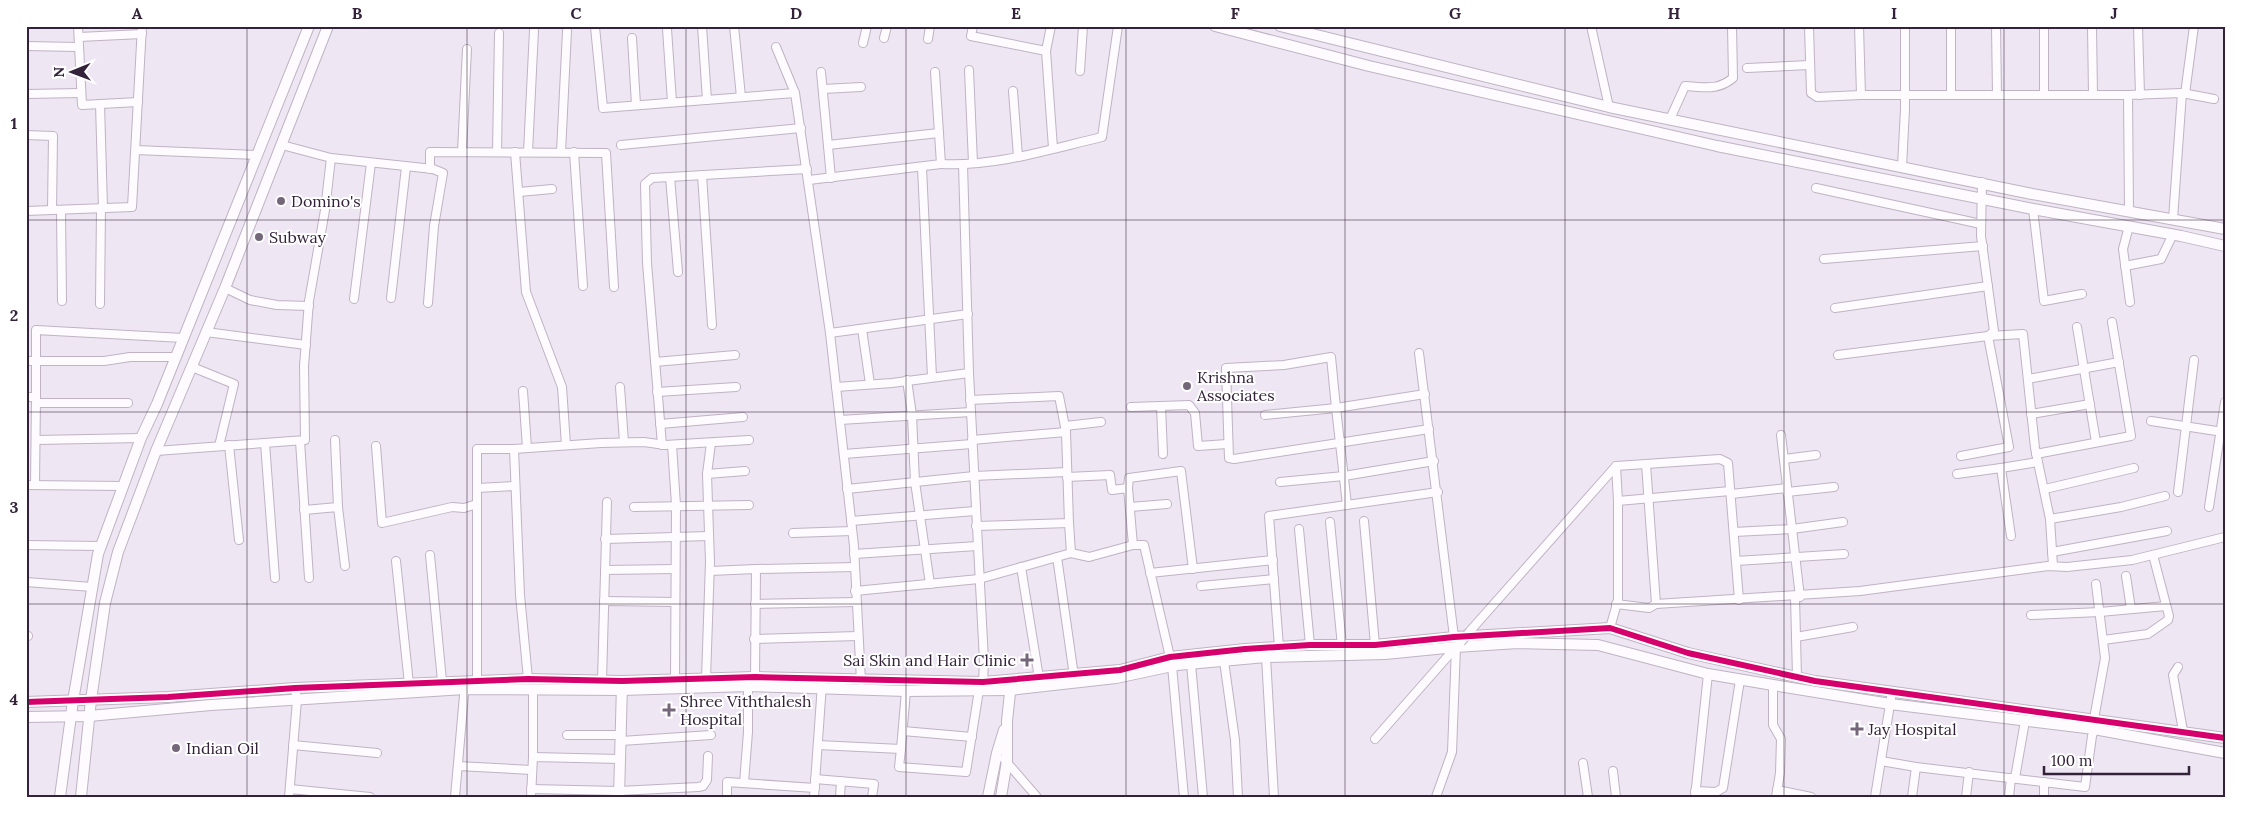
<svg xmlns="http://www.w3.org/2000/svg" width="2251" height="823" viewBox="0 0 2251 823" font-family="Lora,serif">
<style>
.lines{fill:none;stroke-linecap:round;stroke-linejoin:round}
.minor-casing{stroke:#bfb3c4;stroke-width:10}
.tertiary-casing{stroke:#bfb3c4;stroke-width:12}
.minor{stroke:#fdfbfd;stroke-width:8}
.tertiary{stroke:#fdfbfd;stroke-width:10}
.minor-bridge-casing{stroke:#bfb3c4;stroke-width:10;stroke-linecap:butt}
.minor-bridge{stroke:#fdfbfd;stroke-width:8}
.cycleway-casing{stroke:#fff;stroke-width:9}
.cycleway{stroke:#d6006c;stroke-width:6}
.grid{fill:none;stroke:#332239;stroke-width:1;stroke-opacity:0.55}
.poi-dot{fill:#75677a;stroke:#fff;stroke-width:2}
.labels{text-anchor:middle;stroke-width:4;stroke-linejoin:round;paint-order:stroke}
.poi-label{font-size:16px;fill:#332239;stroke:#fff;text-anchor:start}
.neatline{fill:none;stroke:#332239;stroke-width:2}
.grid-label{font-size:16px;text-anchor:middle;font-weight:bold;fill:#332239}
</style>
<rect width="100%" height="100%" fill="#efe6f3"/>
<g class="lines">
<!-- minor casing -->
<g class="minor-casing">
<g id="minor">
<path d="M78,26L82,105L138,102"/>
<path d="M702,26L707,100"/>
<path d="M734,26L741,97"/>
<path d="M973,26L971,36L1046,51"/>
<path d="M1051,26L1046,51L1053,148"/>
<path d="M1591,26L1609,107"/>
<path d="M1809,26L1811,93L1817,97L1861,95H2093"/>
<path d="M1859,26L1861,95"/>
<path d="M1951,26V95"/>
<path d="M1996,26L1997,95"/>
<path d="M2044,26V95"/>
<path d="M2092,26L2093,95H2128"/>
<path d="M2138,26L2140,95"/>
<path d="M595,27L603,108L795,93"/>
<path d="M667,29L672,102"/>
<path d="M79,37L142,34"/>
<path d="M632,38L636,105"/>
<path d="M884,38L887,26"/>
<path d="M928,39L930,26"/>
<path d="M863,43L867,26"/>
<path d="M26,46L78,47"/>
<path d="M776,47L795,93L830,333L854,546L861,681"/>
<path d="M1747,68L1809,65"/>
<path d="M969,70L973,163"/>
<path d="M1080,71L1083,26"/>
<path d="M821,72L831,178"/>
<path d="M823,89L861,87"/>
<path d="M1013,91L1018,157"/>
<path d="M2182,93L2214,99"/>
<path d="M26,94L81,93"/>
<path d="M2185,94L2194,26"/>
<path d="M100,104L103,208"/>
<path d="M1670,119L1685,86C1705,87 1717,91 1733,78L1732,26"/>
<path d="M26,135L53,136L52,210"/>
<path d="M621,145L801,128"/>
<path d="M828,145L939,133"/>
<path d="M136,150L257,155"/>
<path d="M462,152L467,49"/>
<path d="M497,152L499,33"/>
<path d="M515,152L526,292L562,387L566,445"/>
<path d="M528,152L534,30"/>
<path d="M561,152L567,31"/>
<path d="M574,152L583,286"/>
<path d="M331,158L433,169L443,173L434,226L428,303"/>
<path d="M941,164C995,167 1050,149 1102,137L1118,26"/>
<path d="M1902,167L1905,109V26"/>
<path d="M922,168L932,377"/>
<path d="M430,169V152L606,153L614,287"/>
<path d="M702,175L712,325"/>
<path d="M670,177L678,272"/>
<path d="M809,180L941,164L935,72"/>
<path d="M1816,188L1981,224"/>
<path d="M519,192L552,189"/>
<path d="M2033,209L2044,301L2082,294"/>
<path d="M61,210L62,301"/>
<path d="M26,211L132,207L142,26"/>
<path d="M2129,212L2128,95L2182,93L2173,219"/>
<path d="M2129,226L2123,249L2130,302"/>
<path d="M1824,259L1983,246"/>
<path d="M2125,266L2161,259L2173,234"/>
<path d="M225,288L250,300L277,305L309,306"/>
<path d="M391,298L406,167"/>
<path d="M354,299L371,163"/>
<path d="M100,304L101,208"/>
<path d="M1835,308L1988,286"/>
<path d="M2077,327L2096,442"/>
<path d="M862,329L870,384"/>
<path d="M206,332L306,345"/>
<path d="M830,333L968,314"/>
<path d="M1419,353L1454,637"/>
<path d="M1838,355L1988,336L2023,334L2035,448L2050,519L2053,566"/>
<path d="M26,361H104L130,357H174"/>
<path d="M655,362L735,355"/>
<path d="M192,367L234,384L219,446"/>
<path d="M969,373L984,661L983,682"/>
<path d="M2028,379L2119,362"/>
<path d="M907,380L912,415L915,482L930,584"/>
<path d="M620,387L624,442"/>
<path d="M836,387L892,383L969,373L963,164"/>
<path d="M523,391L527,448"/>
<path d="M657,392L736,387"/>
<path d="M26,397H36L35,485"/>
<path d="M36,397V330L183,338"/>
<path d="M970,400L1059,396L1066,432"/>
<path d="M36,403H128"/>
<path d="M1161,406L1163,454"/>
<path d="M1131,407L1189,405L1195,413L1198,446L1227,444"/>
<path d="M2031,414L2090,404"/>
<path d="M1265,415L1336,408L1331,357L1284,365L1226,368L1229,458L1234,459L1429,429"/>
<path d="M840,420L971,412"/>
<path d="M2151,421L2223,432"/>
<path d="M660,424L743,417"/>
<path d="M1065,426L1101,422"/>
<path d="M1781,435L1800,597"/>
<path d="M36,440L141,438"/>
<path d="M335,440L338,507"/>
<path d="M972,440L1066,432L1069,523L976,526"/>
<path d="M300,441L309,578"/>
<path d="M265,443L275,578"/>
<path d="M229,445L239,540"/>
<path d="M662,445L647,263L645,184L652,178L807,169"/>
<path d="M672,445L676,505L675,680"/>
<path d="M376,446L382,523L452,507L464,508L477,504"/>
<path d="M514,449L520,595L528,679"/>
<path d="M156,451L305,440L304,366L309,301L325,210L331,158L282,145"/>
<path d="M844,454L972,444"/>
<path d="M2036,454L2131,436L2112,322"/>
<path d="M1961,456L2009,447L1988,336L1994,331L1981,236L1982,182"/>
<path d="M1784,459L1816,455"/>
<path d="M1616,466L1720,459L1728,463L1739,600"/>
<path d="M707,474L745,471"/>
<path d="M1957,474L2001,468"/>
<path d="M1067,477L1110,475L1112,490L1128,488L1133,545H1144L1170,657"/>
<path d="M1280,482L1344,476L1434,461"/>
<path d="M26,485L123,486"/>
<path d="M477,488L515,486"/>
<path d="M1128,488L1129,478L1181,471L1193,569"/>
<path d="M847,489L974,476L1067,472"/>
<path d="M2045,489L2134,468"/>
<path d="M1787,492L1834,487"/>
<path d="M2178,492L2194,360"/>
<path d="M1731,494L1787,488"/>
<path d="M1618,501L1730,491"/>
<path d="M1347,505L1336,408L1425,394"/>
<path d="M634,507L749,505"/>
<path d="M1130,507L1167,504"/>
<path d="M2209,507L2225,402"/>
<path d="M304,510L338,507L345,566"/>
<path d="M2050,519L2121,507L2165,496"/>
<path d="M851,521L975,511"/>
<path d="M1364,521L1375,645"/>
<path d="M1330,522L1342,646"/>
<path d="M1069,523L1071,553L1057,557L1074,676"/>
<path d="M1299,529L1310,645"/>
<path d="M1734,532L1792,529L1843,522"/>
<path d="M793,533L852,531"/>
<path d="M2011,536L2001,468L2038,462"/>
<path d="M605,539L709,536"/>
<path d="M26,545L100,546"/>
<path d="M2052,552L2167,531"/>
<path d="M1071,553L1089,557L1133,545"/>
<path d="M854,554L977,546"/>
<path d="M430,555L442,681"/>
<path d="M396,561L409,684"/>
<path d="M1736,561L1844,554"/>
<path d="M1021,567L1039,678"/>
<path d="M605,570L675,569"/>
<path d="M710,571L756,569"/>
<path d="M1150,573L1273,560"/>
<path d="M2126,576L2131,609"/>
<path d="M26,582L92,587"/>
<path d="M1201,586L1274,579"/>
<path d="M855,591L979,579L1057,557"/>
<path d="M1795,597L1797,677"/>
<path d="M604,601L675,602"/>
<path d="M755,604L856,602"/>
<path d="M1616,604L1649,608L1656,604L1646,464"/>
<path d="M1656,604L1860,591L2048,566L2067,567L2132,560L2225,537"/>
<path d="M2031,615L2100,612L2166,606"/>
<path d="M1470,631L1616,466L1618,501V600L1610,628"/>
<path d="M26,636H28"/>
<path d="M1796,637L1853,627"/>
<path d="M754,639L858,636"/>
<path d="M2103,640L2148,634L2168,620L2169,616L2153,555"/>
<path d="M1279,647L1269,516L1438,492"/>
<path d="M1266,657L1274,797"/>
<path d="M1224,661L1235,740L1238,797"/>
<path d="M1191,664L1203,797"/>
<path d="M1172,666L1184,797"/>
<path d="M2178,667L2173,675L2183,731"/>
<path d="M755,677L756,569L855,567"/>
<path d="M706,678L710,562L707,474L711,443"/>
<path d="M477,680V449H514L601,443L644,442L665,445L749,440"/>
<path d="M602,680L607,502"/>
<path d="M1773,685V725L1781,739L1780,773L1776,797"/>
<path d="M2094,719L2105,658L2096,584"/>
<path d="M903,731L972,737"/>
<path d="M567,735H621"/>
<path d="M1375,739L1456,647"/>
<path d="M621,741L711,735"/>
<path d="M293,745L377,753"/>
<path d="M818,745L901,749L906,691"/>
<path d="M901,749L899,767L966,772L979,690"/>
<path d="M533,757V690"/>
<path d="M1004,759L1037,797"/>
<path d="M1881,761L1916,767L2085,787L2092,736L2096,724"/>
<path d="M1583,763L1588,797"/>
<path d="M458,766L532,770"/>
<path d="M1613,771L1616,797"/>
<path d="M2015,778L2025,721"/>
<path d="M815,779L874,784L872,797"/>
<path d="M2044,782V797"/>
<path d="M744,783L748,732V686"/>
<path d="M290,789L370,797"/>
<path d="M531,789L619,791L698,787L703,786L707,780L708,756"/>
<path d="M1777,790L1811,797"/>
<path d="M1695,791L1716,792L1723,788L1740,680"/>
<path d="M289,797L297,700L295,688"/>
<path d="M455,797L465,684"/>
<path d="M531,797L533,757L620,759"/>
<path d="M727,797V782L815,788"/>
<path d="M814,797L822,684"/>
<path d="M840,797L841,781"/>
<path d="M1436,797L1452,752L1456,647"/>
<path d="M1695,797L1708,674"/>
<path d="M1875,797L1892,692"/>
<path d="M1912,797L1916,767"/>
<path d="M1966,797L1969,772"/>
<path d="M2009,797L2011,778"/>
</g>
</g>
<!-- tertiary casing -->
<g class="tertiary-casing">
<g id="tertiary">
<path d="M1215,26L1369,66L1717,146L2033,209L2181,236L2225,246"/>
<path d="M1280,26L1609,107L2032,194L2225,229"/>
<path d="M26,702L168,697L295,688L528,679L622,681L755,677L983,682L1120,670L1170,657L1245,649L1310,645H1375L1454,637L1610,628L1688,653L1815,681L2225,738"/>
<path d="M26,717L89,716L211,705L465,689L622,690L748,686L906,691L1010,690L1116,678L1177,665L1266,657L1385,654L1456,647L1518,643L1598,645L1708,674L1773,685L1890,704L2094,729L2225,753"/>
<path d="M60,797L73,701L98,554L141,438L157,404L309,26"/>
<path d="M81,797L91,700L105,603L118,552L156,451L225,288L328,26"/>
<path d="M619,797L622,685"/>
<path d="M988,797L997,753L1004,730"/>
<path d="M1001,797L1007,761V721L1011,683"/>
</g>
</g>
<!-- minor -->
<use href="#minor" class="minor"/>
<!-- tertiary -->
<use href="#tertiary" class="tertiary"/>
<!-- minor-bridge casing -->
<g class="minor-bridge-casing">
<path id="minor-bridge" d="M1461,642L1470,631"/>
</g>
<!-- minor-bridge -->
<use href="#minor-bridge" class="minor-bridge"/>
<!-- cycleway casing -->
<g class="cycleway-casing">
<path id="cycleway" d="M26,702L168,697L295,688L528,679L622,681L755,677L983,682L1120,670L1170,657L1245,649L1310,645H1375L1454,637L1610,628L1688,653L1815,681L2225,738"/>
</g>
<!-- cycleway -->
<use href="#cycleway" class="cycleway"/>
</g>
<!-- grid -->
<path class="grid" d="M247,26V797M467,26V797M686,26V797M906,26V797M1126,26V797M1345,26V797M1565,26V797M1784,26V797M2004,26V797M26,220H2225M26,412H2225M26,604H2225"/>
<!-- markers -->
<g class="poi-dot">
<circle cx="281" cy="201" r="5"/>
<circle cx="259" cy="237" r="5"/>
<circle cx="1187" cy="386" r="5"/>
<path d="M1024.5 652.5h5v5h5v5h-5v5h-5v-5h-5v-5h5z"/>
<path d="M666.5 702.5h5v5h5v5h-5v5h-5v-5h-5v-5h5z"/>
<path d="M1854.5 721.5h5v5h5v5h-5v5h-5v-5h-5v-5h5z"/>
<circle cx="176" cy="748" r="5"/>
</g>
<g class="labels">
<!-- poi labels -->
<g class="poi-label">
<text x="291" y="207">Domino's</text>
<text x="269" y="243">Subway</text>
<text x="1197" y="383">Krishna<tspan x="1197" dy="18">Associates</tspan></text>
<text x="1016" y="666" text-anchor="end">Sai Skin and Hair Clinic</text>
<text x="680" y="707">Shree Viththalesh<tspan x="680" dy="18">Hospital</tspan></text>
<text x="1868" y="735">Jay Hospital</text>
<text x="186" y="754">Indian Oil</text>
</g>
</g>
<!-- border -->
<rect width="2251" height="823" fill="none" stroke="#ffffff" stroke-width="55"/>
<!-- north arrow -->
<g transform="translate(72 72) rotate(269)" stroke="#ffffff" stroke-width="4" paint-order="stroke">
<path d="M0-4L9 19L0 12L-9 19Z" fill="#332239"/>
<text y="-8" font-size="14" font-weight="bold" text-anchor="middle" fill="#332239">N</text>
</g>
<!-- scale -->
<path d="M2044 766v8h145v-8" fill="none" stroke="#332239" stroke-width="2.5"/>
<text x="2051" y="766" font-size="15" fill="#332239" stroke="#ffffff" stroke-width="4" paint-order="stroke">100 m</text>
<rect x="28" y="28" width="2196" height="768" class="neatline"/>
<g class="grid-label">
<text x="137" y="19">A</text>
<text x="357" y="19">B</text>
<text x="576" y="19">C</text>
<text x="796" y="19">D</text>
<text x="1016" y="19">E</text>
<text x="1235" y="19">F</text>
<text x="1455" y="19">G</text>
<text x="1674" y="19">H</text>
<text x="1894" y="19">I</text>
<text x="2114" y="19">J</text>
<text x="14" y="129">1</text>
<text x="14" y="321">2</text>
<text x="14" y="513">3</text>
<text x="14" y="705">4</text>
</g>
</svg>
